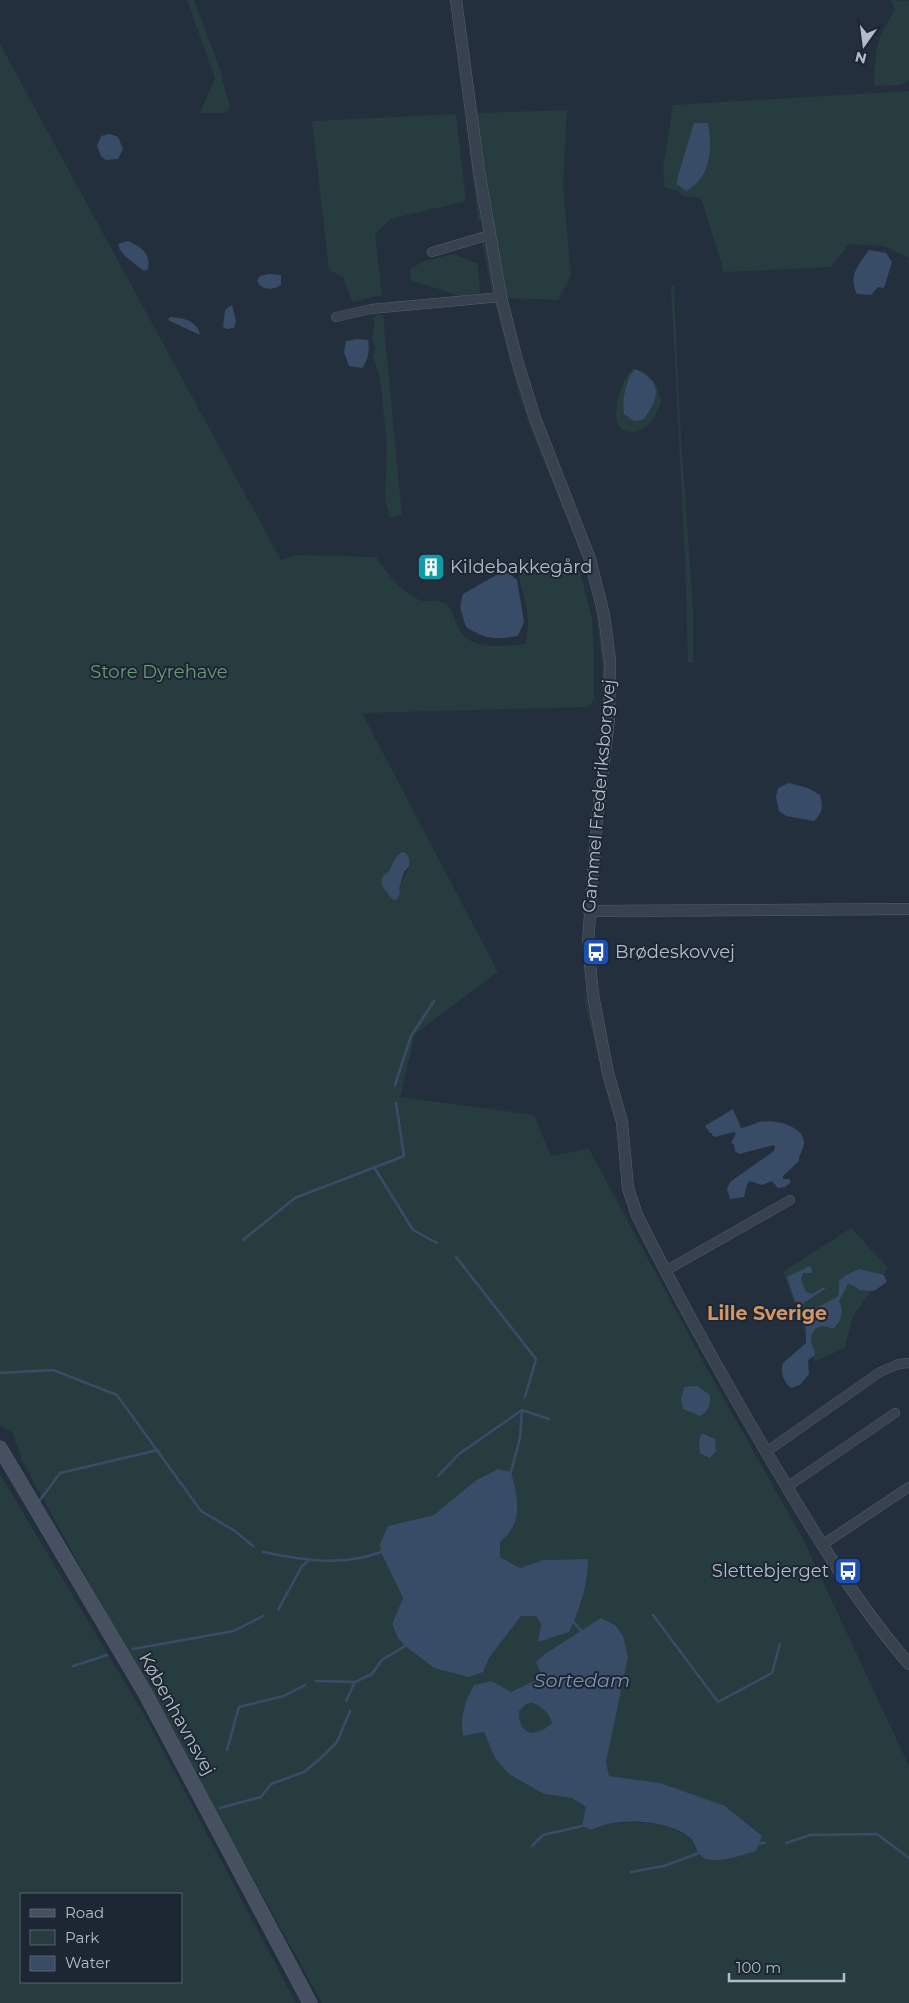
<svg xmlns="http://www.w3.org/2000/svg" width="909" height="2003" viewBox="0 0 909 2003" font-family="Montserrat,sans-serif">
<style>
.green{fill:#263c3f;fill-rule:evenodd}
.water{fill:#394c67;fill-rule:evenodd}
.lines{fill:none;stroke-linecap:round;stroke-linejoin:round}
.stream{stroke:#394c67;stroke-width:2.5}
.minor-casing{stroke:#565f6c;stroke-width:10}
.tertiary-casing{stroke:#565f6c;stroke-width:12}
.secondary-casing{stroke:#565f6c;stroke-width:15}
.minor{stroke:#38414e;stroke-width:9}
.tertiary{stroke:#38414e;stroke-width:11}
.secondary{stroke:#465061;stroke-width:14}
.labels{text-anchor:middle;stroke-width:4;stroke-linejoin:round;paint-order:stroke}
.poi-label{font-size:18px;fill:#b4bcc9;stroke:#1d2633;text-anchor:start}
.park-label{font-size:18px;fill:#6b9a76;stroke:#1d2633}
.street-label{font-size:18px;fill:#b4bcc9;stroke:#1d2633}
.neighbourhood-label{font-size:19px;font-weight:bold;fill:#d59563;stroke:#1d2633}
.water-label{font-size:19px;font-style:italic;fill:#7c92b1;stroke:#1d2633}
</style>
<rect width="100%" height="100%" fill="#242f3e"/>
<!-- green -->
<g class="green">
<path d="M187,0H194L218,64L230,107L225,113H200L215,78Z"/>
<path d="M891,0L909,1V80L901,85L874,86C876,49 874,43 895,10Z"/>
<path d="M0,44L281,560L297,555L376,557C387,573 401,593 420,600C429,604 437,597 446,604C453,609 454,620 458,627C469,652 503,646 525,644C535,608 518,594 518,563C532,560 572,559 580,572L592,619L594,648V699L590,705L585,707L362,713L498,972L415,1034L400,1097L534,1115L551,1156L589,1149L712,1378L803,1539L909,1766V2003H322L21,1459L13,1433L0,1425ZM402,852L409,866L399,889L392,899L384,889L383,876C393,869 392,858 402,852ZM475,1481L500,1542V1557L520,1568L543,1560L588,1559V1570L581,1605L539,1642L541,1624L536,1616H521L489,1658L483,1672L434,1668L405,1646L398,1638L392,1624L403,1598L388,1526L434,1515ZM601,1619L615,1625L623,1636L606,1762L609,1776L660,1783L705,1858L698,1854L690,1837L663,1824L629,1822L599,1825L591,1830L582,1826L586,1807L572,1798L544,1794L495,1758L484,1732L463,1736L492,1681L511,1692L542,1677L545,1654Z"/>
<path d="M909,91V258L884,246L849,244L831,267L724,272L701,198L683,196L677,190L665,188L663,168L673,105Z"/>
<path d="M464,102L466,103L481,220L478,221Z"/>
<path d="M567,110L563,185L571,276L558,300L507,298L493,234L477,113Z"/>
<path d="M456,114L466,201L390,219L375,234L382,295L352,302L343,277L329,270L312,121Z"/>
<path d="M482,241L486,245L495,292L492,293Z"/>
<path d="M454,254L478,264L480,293L460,296L411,280L410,269L424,261Z"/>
<path d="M674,285L679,407L693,608V662L688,663L685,556L671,287Z"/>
<path d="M495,302L497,303L583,552L582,556L532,432L518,391Z"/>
<path d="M375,315H383L402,515L390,518L385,498L387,445L380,378L373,357L375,348L372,341Z"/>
<path d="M633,369L645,372L656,384L661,401C659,408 656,416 651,422C644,431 624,438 618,424C612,410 622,378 633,369Z"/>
<path d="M583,562H586L601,618L606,664H602L596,606Z"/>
<path d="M603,667H605V717L588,876H587L602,710Z"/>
<path d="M582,985L593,1020L616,1122L587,1013Z"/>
<path d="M851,1228L888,1268L853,1316L845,1348L815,1361L783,1272Z"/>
<path d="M0,1474L146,1718L296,2003H0ZM21,1894H181V1982H21Z"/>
<path d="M532,1703C542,1706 549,1713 552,1724C535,1737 518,1737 519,1711L526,1704Z"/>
</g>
<!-- water -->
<g class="water">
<path d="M694,123H708C712,149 712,176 686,191L677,184L678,176Z"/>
<path d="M110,134L118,137L123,149L118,159L106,160L101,156L97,146L101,136Z"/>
<path d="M128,241C141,247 151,253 148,269L144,271L126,257L120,250L118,244Z"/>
<path d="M869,250L886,253L892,262L884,288L878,287L871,295L857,294C848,275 858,266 869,250Z"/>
<path d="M269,274L281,275V285C273,290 262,291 257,281L260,276Z"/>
<path d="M232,305L236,321L234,328L227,329L223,327L225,310Z"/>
<path d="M170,317C183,318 197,320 200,335L168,320Z"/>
<path d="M357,339L368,340C370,350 368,360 362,368L349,366L344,352L346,341Z"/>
<path d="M635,369C663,382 660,397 643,420L634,421L624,414C622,401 625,380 635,369Z"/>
<path d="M505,570L517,580L524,622L518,636C495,640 485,639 466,627L460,607L463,594Z"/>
<path d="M789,783L808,788L820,795C823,807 823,812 814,821L786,816L779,811L776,797L778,788Z"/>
<path d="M402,852L406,853L409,858V866L404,872L399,889L400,894L396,900L392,899C388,894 379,885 382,878C384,874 388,873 390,869C394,862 394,857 402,852Z"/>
<path d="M733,1109L741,1128C747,1127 753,1124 759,1122C773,1119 804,1125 804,1143C804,1150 798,1155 799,1161L783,1176V1179H789L791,1182L785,1187L778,1188L772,1181L762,1185L750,1181L747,1184L744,1197L730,1199L727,1189L730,1182L774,1151L775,1147L774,1145L739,1154L735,1151L734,1144L731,1143L736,1133L734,1132L715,1137L712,1135V1133H710L705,1126Z"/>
<path d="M810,1266L812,1270L811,1273H803L801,1279L806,1292L812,1294L824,1287L826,1288L801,1305L795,1301L787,1277Z"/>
<path d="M859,1269L884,1275L887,1282L874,1291L859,1290L854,1286L848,1284L839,1301C844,1311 842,1323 832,1329C823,1323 812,1327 811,1339C810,1345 815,1349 815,1355L808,1360L809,1374L800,1385L791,1388C784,1383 780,1372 783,1363L806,1343V1316L810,1311L837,1297L839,1294V1281L846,1275Z"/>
<path d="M697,1386L710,1395C710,1405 709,1411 700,1416L683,1409L681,1399L684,1387Z"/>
<path d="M702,1433L715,1439L716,1451L710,1458L700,1453L699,1440Z"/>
<path d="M498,1469L511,1472C518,1499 524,1522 500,1542V1557L520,1568L543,1560L588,1559C588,1585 580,1609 569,1632L538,1642L541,1624L536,1616H521L489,1658L483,1672L469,1677L434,1668L405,1646L398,1638L392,1624L403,1598L381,1552L380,1544L388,1526L434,1515L475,1481Z"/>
<path d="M601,1618L615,1625L623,1636L628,1657L606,1762L609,1776L660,1783L725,1806L762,1836L756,1851C741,1855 722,1863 707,1859C694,1855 697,1842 688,1836C665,1819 616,1817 591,1830L582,1826L586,1807L572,1798L544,1794L509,1774L495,1758L484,1732L463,1736C460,1716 465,1702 474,1685L492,1681L511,1692L542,1677L536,1662L545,1654ZM532,1703C542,1706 549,1713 552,1723C536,1738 518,1736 519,1711L526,1704Z"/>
</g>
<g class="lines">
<!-- stream -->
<g class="stream">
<path d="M395,1085L411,1036L434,1001"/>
<path d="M374,1167L413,1230L437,1243"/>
<path d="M243,1240L295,1198L404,1156L396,1103"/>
<path d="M456,1257L536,1359L525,1397"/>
<path d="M0,1373L53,1370L117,1395L201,1511L235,1531L253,1546"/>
<path d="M522,1410L549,1419"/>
<path d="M511,1472L520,1438L522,1410"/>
<path d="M438,1476L459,1454L522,1410"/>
<path d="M40,1500L60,1473L158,1450"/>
<path d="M263,1552C303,1560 341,1567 381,1552"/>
<path d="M278,1610L302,1566L308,1561"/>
<path d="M653,1615L718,1702L772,1673L780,1644"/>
<path d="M573,1621L582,1632"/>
<path d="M133,1649L234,1631L263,1616"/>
<path d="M73,1666L107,1655"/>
<path d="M316,1681L355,1682L372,1674L382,1660L405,1646"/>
<path d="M346,1701L355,1682"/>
<path d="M227,1750L239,1707L284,1696L305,1685"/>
<path d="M220,1808L261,1797L271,1784L304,1772L321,1758L337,1742L350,1711"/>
<path d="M786,1843L810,1835L877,1834L909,1858"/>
<path d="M756,1844L765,1843"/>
<path d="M532,1846L543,1835L582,1826"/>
<path d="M631,1872L664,1866L699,1853"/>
</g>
<!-- minor casing -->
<g class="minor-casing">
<g id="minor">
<path d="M432,252L489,235"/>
<path d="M336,317L371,309L501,297"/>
<path d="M665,1271L790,1200"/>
<path d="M766,1452L880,1372L899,1364L909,1363"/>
<path d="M787,1487L895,1413"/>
<path d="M822,1545L909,1487"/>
</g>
</g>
<!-- tertiary casing -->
<g class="tertiary-casing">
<g id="tertiary">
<path d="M456,0L479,171L501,297L517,360L535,418L590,559L604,615L610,660L609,719L597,821L588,942L593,995L608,1073L622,1122L628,1188L637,1215C676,1294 719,1371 764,1448C808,1523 852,1598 909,1664"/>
<path d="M589,911L909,909"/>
</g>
</g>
<!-- secondary casing -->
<g class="secondary-casing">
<path id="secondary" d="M0,1448L145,1693L310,2003"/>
</g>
<!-- minor -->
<use href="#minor" class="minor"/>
<!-- tertiary -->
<use href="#tertiary" class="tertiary"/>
<!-- secondary -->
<use href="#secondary" class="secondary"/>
</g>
<!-- icons -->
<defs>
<g id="building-square" transform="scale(1.4375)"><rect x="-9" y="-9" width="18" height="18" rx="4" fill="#0f9aa8" stroke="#1d2633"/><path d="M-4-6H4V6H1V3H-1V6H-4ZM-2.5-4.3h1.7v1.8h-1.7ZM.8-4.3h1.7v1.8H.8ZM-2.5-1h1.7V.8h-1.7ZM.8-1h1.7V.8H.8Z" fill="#fff"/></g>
<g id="bus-square" transform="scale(1.4375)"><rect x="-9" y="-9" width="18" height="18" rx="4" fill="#1a4fb4" stroke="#1d2633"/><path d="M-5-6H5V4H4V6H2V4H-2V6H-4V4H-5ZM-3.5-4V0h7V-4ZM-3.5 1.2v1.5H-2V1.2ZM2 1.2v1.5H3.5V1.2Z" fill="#fff"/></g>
</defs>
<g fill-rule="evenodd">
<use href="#building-square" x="431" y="567"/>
<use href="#bus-square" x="596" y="952"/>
<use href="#bus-square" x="848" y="1571"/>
</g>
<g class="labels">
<!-- poi labels -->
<g class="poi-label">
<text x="450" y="573">Kildebakkegård</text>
<text x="615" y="958">Brødeskovvej</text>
<text x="829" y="1577" text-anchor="end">Slettebjerget</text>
</g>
<!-- park labels -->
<g class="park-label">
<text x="159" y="678">Store Dyrehave</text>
</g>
<!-- street labels -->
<g class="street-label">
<text transform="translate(599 796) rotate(-85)" y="6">Gammel Frederiksborgvej</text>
<text transform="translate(177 1714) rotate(61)" y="6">Københavnsvej</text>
</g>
<!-- neighbourhood labels -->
<g class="neighbourhood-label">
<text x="767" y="1320">Lille Sverige</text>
</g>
<!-- water labels -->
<g class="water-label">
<text x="582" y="1687">Sortedam</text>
</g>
</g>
<!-- legend -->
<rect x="20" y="1893" width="162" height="90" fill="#1d2633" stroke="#59626f"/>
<rect x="30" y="1909" width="25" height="8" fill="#465061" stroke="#59626f"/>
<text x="65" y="1918" font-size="15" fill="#b4bcc9">Road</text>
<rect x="30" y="1930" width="25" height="15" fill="#263c3f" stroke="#59626f"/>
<text x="65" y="1943" font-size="15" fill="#b4bcc9">Park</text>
<rect x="30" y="1956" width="25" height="15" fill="#394c67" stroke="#59626f"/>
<text x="65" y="1968" font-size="15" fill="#b4bcc9">Water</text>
<!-- north arrow -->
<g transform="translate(864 45) rotate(194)" stroke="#1d2633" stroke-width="4" paint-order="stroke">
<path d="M0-4L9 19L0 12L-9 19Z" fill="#b4bcc9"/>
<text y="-8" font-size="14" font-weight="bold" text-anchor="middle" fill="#b4bcc9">N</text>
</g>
<!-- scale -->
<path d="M729 1973v8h115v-8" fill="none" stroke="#b4bcc9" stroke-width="2.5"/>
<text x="736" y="1973" font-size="15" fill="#b4bcc9" stroke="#1d2633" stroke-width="4" paint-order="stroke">100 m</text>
</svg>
